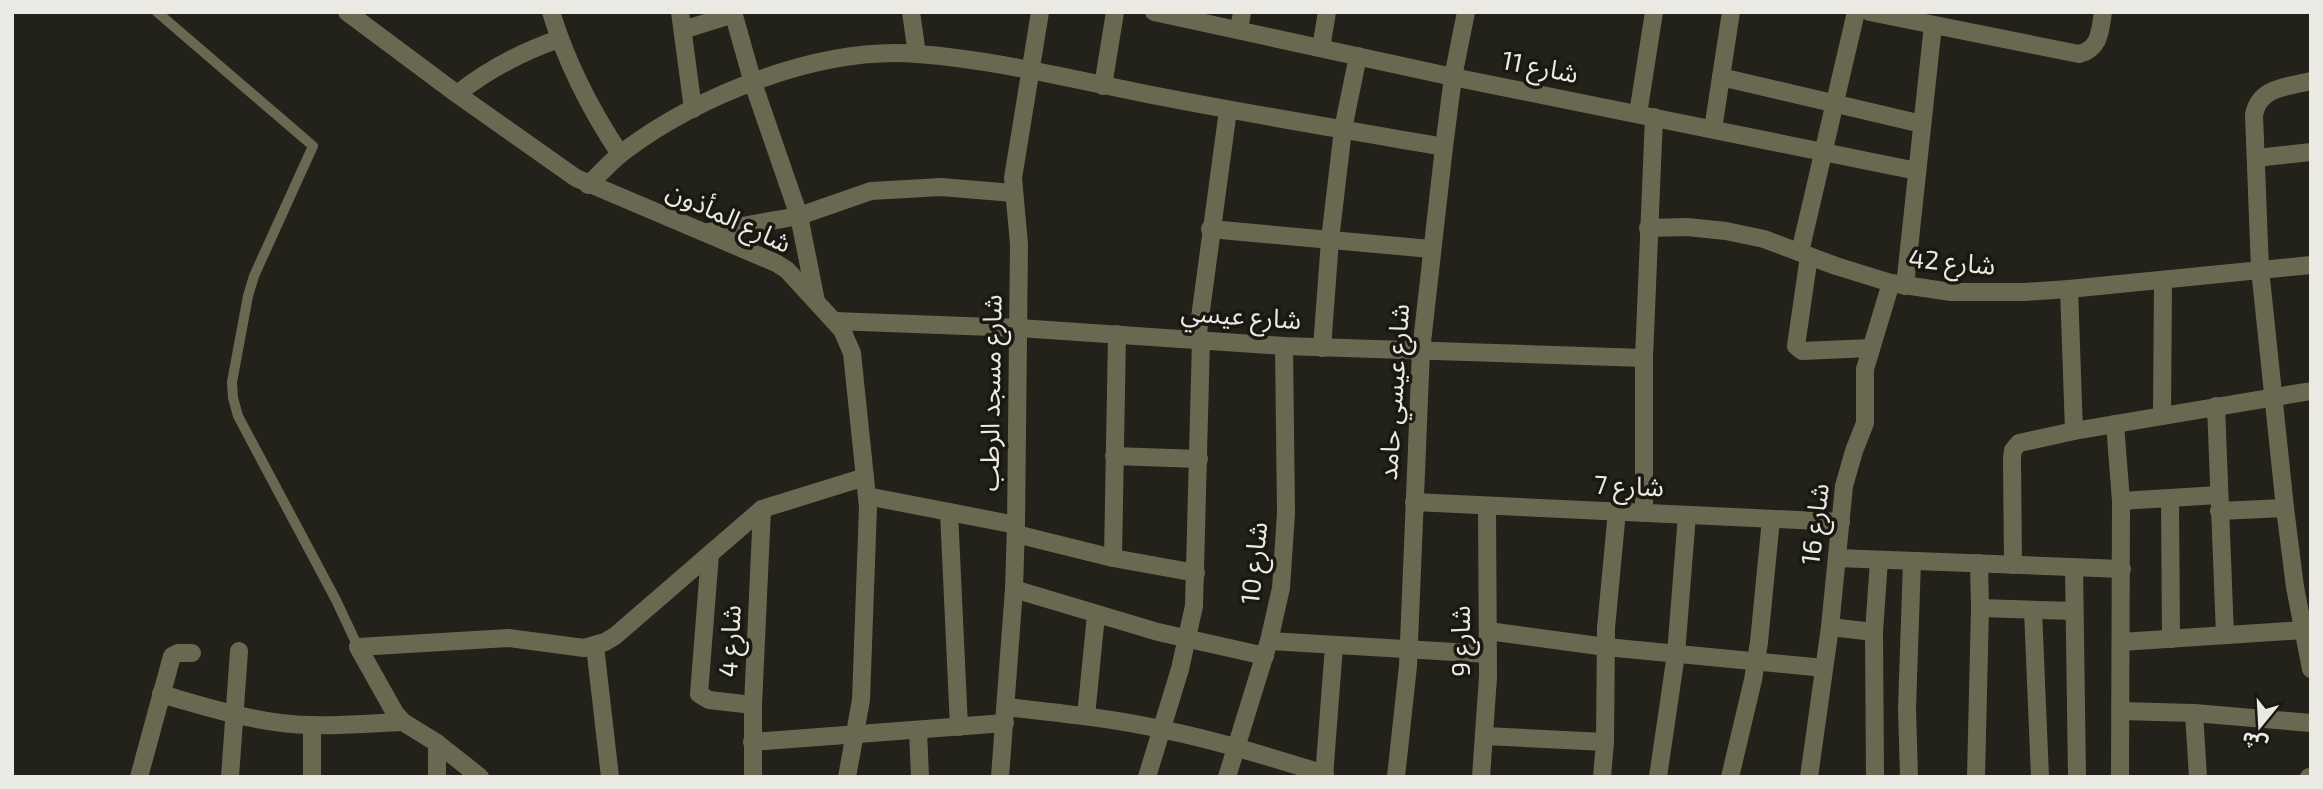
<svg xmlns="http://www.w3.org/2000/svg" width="2323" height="789" viewBox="0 0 2323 789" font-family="'Exo 2','Noto Sans Arabic',sans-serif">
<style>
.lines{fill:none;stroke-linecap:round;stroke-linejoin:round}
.lane{stroke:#6b6852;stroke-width:10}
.street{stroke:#6b6852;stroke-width:18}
.labels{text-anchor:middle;stroke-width:7;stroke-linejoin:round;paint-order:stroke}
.street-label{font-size:26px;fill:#eae9e4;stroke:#191811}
</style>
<rect width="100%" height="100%" fill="#22211a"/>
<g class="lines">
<!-- lane -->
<path class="lane" d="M157,12L313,146L254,276L248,296L232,382L233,398L238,416L336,600L358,647"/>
<!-- street -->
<g class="street">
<path d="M347,12L457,94L576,178L776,263L787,270L842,330L852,353L868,507L861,700L847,777"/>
<path d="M551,12C567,64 590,109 620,154"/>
<path d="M680,12L693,109"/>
<path d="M733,12L753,83L799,216L816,301"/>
<path d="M911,12L917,54"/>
<path d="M1154,12L1453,77L1917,171"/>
<path d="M1870,12L2079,54C2100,49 2100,31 2103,12"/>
<path d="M683,30L734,14"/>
<path d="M1239,30L1242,12"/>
<path d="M1321,48L1327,12"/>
<path d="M1721,77L1922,124"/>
<path d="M2311,81C2287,87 2259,87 2254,115L2260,269L2285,508L2295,587L2311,669"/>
<path d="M1103,86L1115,12"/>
<path d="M457,94C489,69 521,52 559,39"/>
<path d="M1638,114L1654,12"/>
<path d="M1713,129L1731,12"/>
<path d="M2256,158L2311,152"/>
<path d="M588,185C600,174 610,162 623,152C700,94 821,46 918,54C997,60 1075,80 1152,95C1249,114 1347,130 1444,147"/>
<path d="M1648,228L1687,227L1726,231L1764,239L1836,266L1891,283L1951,292H2024L2069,289L2311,265"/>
<path d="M1210,229L1431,249"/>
<path d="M708,232L799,216L871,191L941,187L1013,193"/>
<path d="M1800,252L1856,12"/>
<path d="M1809,256L1796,346L1802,351L1871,348"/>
<path d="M1905,286L1933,25"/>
<path d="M2069,289L2074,431"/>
<path d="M834,321L1019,328L1284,346L1644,358"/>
<path d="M1197,340L1228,110"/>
<path d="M1322,348L1330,240L1343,129L1358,56"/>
<path d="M2216,406L2225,635"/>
<path d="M2162,416L2163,280"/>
<path d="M2115,424L2121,501L2120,777"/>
<path d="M1114,456L1199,459"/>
<path d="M867,496L1016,525"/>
<path d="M2170,498L2171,639"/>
<path d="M2121,501L2218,495"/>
<path d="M1414,502L1841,522"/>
<path d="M2219,511L2285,508"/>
<path d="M949,512L959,727"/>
<path d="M1644,513V358L1654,117"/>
<path d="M1016,534L1113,558L1196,573"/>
<path d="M710,554L699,694L709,700L753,705"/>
<path d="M1113,558L1117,334"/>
<path d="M1837,558L2122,569"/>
<path d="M2013,565L2012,459L2013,450L2019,443L2074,431L2311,391"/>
<path d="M2074,567L2077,777"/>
<path d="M1014,589L1158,632L1265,656"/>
<path d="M1980,608L2074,611"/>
<path d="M2033,610L2040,777"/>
<path d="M1830,627L1874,632"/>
<path d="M1488,631L1606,647L1824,668"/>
<path d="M1269,641L1488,654"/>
<path d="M2121,642L2304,630"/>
<path d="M595,646L610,777"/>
<path d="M161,694C210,708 259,724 310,725C341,726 373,723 403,722"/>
<path d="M1006,707C1059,713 1112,718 1165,730C1219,741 1272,758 1325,774"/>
<path d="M2121,711L2194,713L2311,723"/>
<path d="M2194,713L2198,777"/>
<path d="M1086,716L1096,615"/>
<path d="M312,725V777"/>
<path d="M918,730L920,777"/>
<path d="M1485,736L1605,742"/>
<path d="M752,742L1005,723"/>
<path d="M139,777L172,656L178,653H192"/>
<path d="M230,777L239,651"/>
<path d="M437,777V743"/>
<path d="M480,777L437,743L403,722L395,713L358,647L508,638L584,648L605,642L615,636L762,509L865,477"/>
<path d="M753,777V705L762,509"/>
<path d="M1000,777L1014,589L1016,525L1019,244L1013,178L1040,12"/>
<path d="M1147,777L1180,669L1194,606L1201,340"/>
<path d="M1227,777L1269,641L1281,588L1286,513L1284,346"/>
<path d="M1324,777L1334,646"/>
<path d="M1396,777L1408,666L1421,351L1444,147L1453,77L1466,12"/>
<path d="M1481,777L1488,677L1487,506"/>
<path d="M1602,777L1605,742L1606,628L1617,511"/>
<path d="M1658,777L1676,654L1687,515"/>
<path d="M1730,777L1753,680L1759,642L1771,519"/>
<path d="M1809,777L1830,627L1844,486L1854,451L1865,423V369L1891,283"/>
<path d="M1875,777L1874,632L1879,560"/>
<path d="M1909,777L1907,709L1912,561"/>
<path d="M1976,777L1980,608L1979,563"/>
<path d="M2309,777H2311"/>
</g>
</g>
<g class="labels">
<!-- street labels -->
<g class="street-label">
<text transform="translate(1540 67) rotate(11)" y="9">شارع 11</text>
<text transform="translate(729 217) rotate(25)" y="9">شارع المأذون</text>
<text transform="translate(1952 262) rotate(5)" y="9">شارع 42</text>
<text transform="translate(1241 316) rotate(4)" y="9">شارع عيسي</text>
<text transform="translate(1394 392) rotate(-86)" y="9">شارع عيسي حامد</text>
<text transform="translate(991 393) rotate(-89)" y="9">شارع مسجد الرطب</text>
<text transform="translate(1629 486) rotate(2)" y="9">شارع 7</text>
<text transform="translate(1815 524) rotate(-83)" y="9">شارع 16</text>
<text transform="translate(1254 563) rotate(-84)" y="9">شارع 10</text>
<text transform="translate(730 641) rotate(-87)" y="9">شارع 4</text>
<text transform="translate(1461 641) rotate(-90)" y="9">شارع 9</text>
</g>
</g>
<!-- border -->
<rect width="2323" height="789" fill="none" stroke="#eae9e4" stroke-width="28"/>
<!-- north arrow -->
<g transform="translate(2260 726) rotate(198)" stroke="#191811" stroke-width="5" paint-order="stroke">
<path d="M0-5L12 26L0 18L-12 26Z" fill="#eae9e4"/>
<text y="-10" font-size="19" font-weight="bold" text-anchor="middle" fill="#eae9e4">ش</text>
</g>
</svg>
